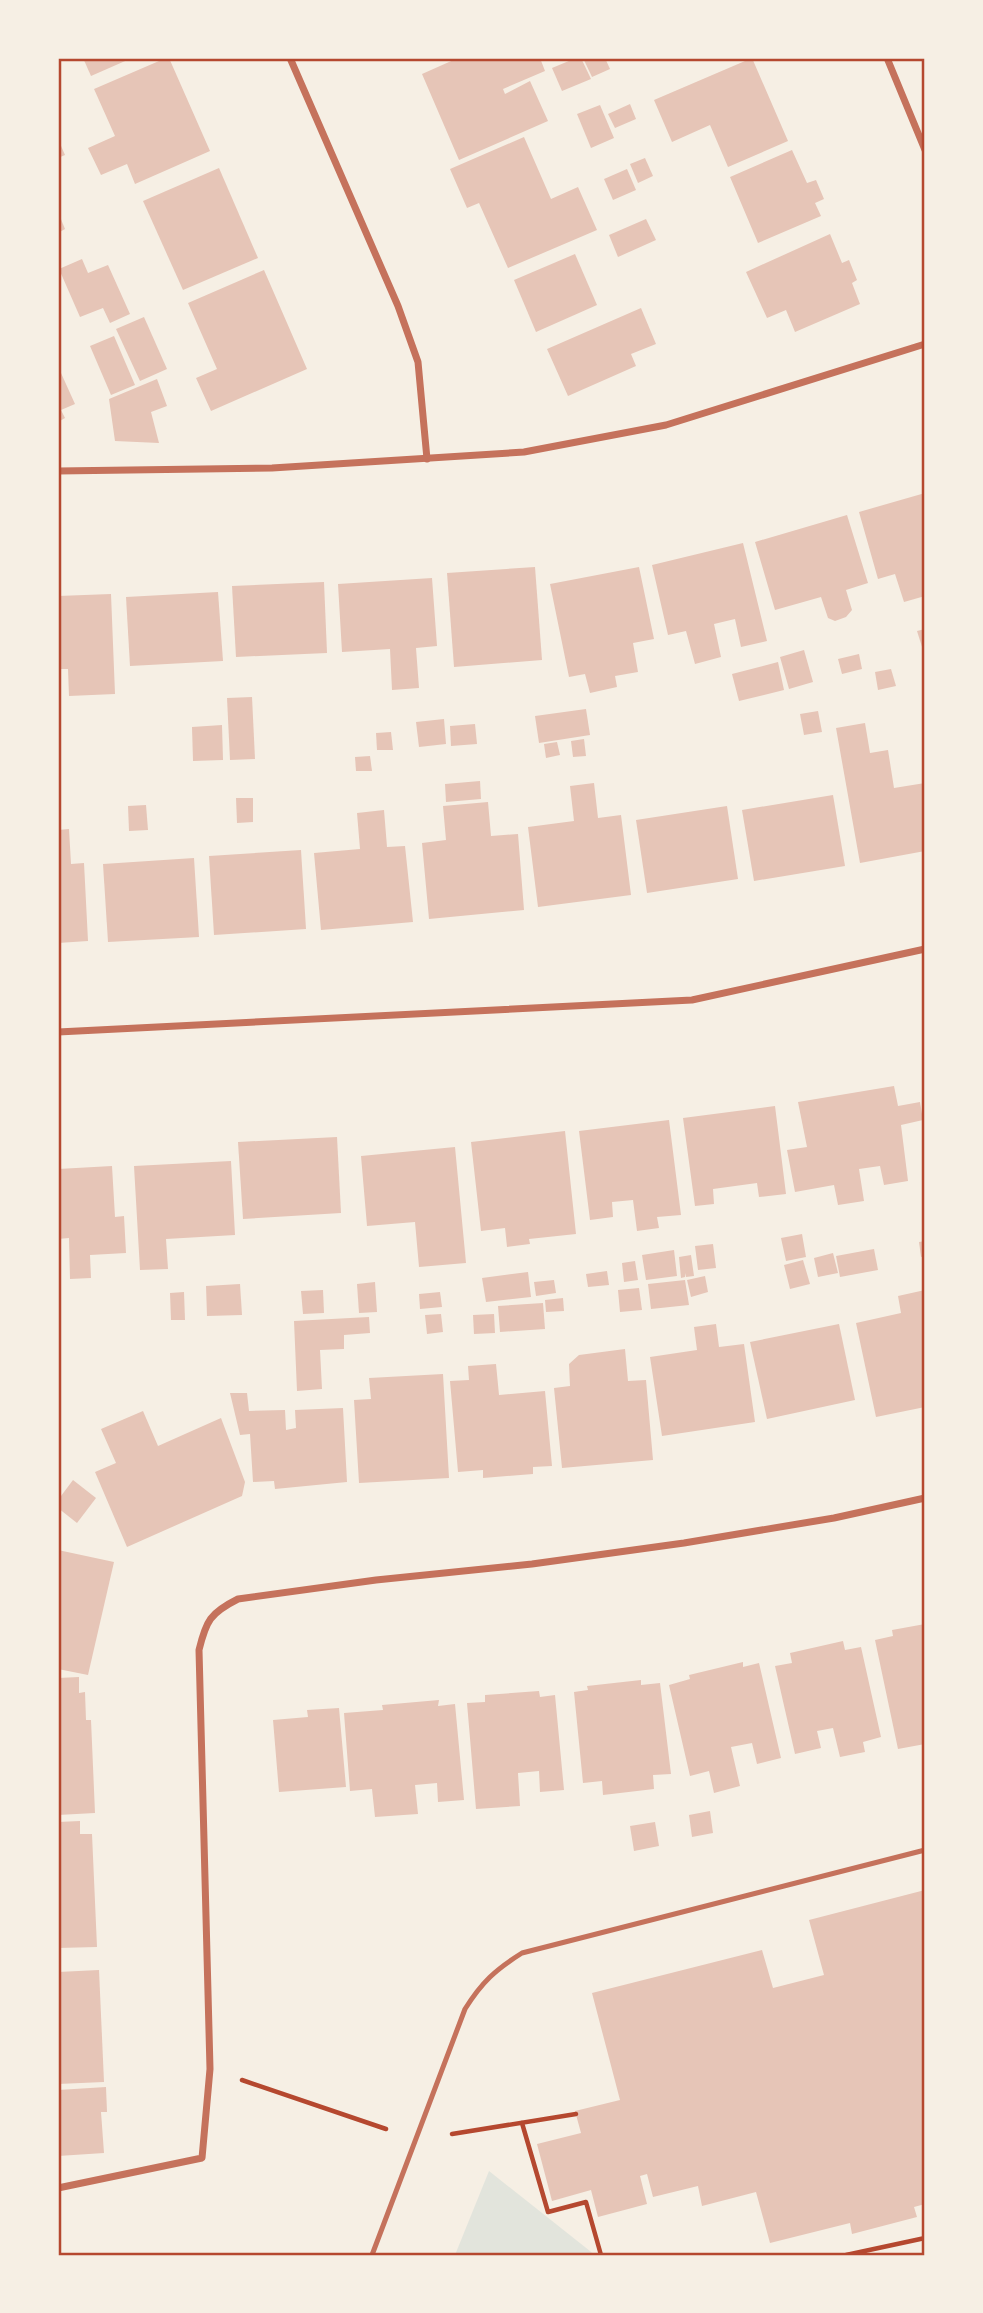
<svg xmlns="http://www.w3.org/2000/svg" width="983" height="2313" viewBox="0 0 983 2313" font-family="'Public Sans',sans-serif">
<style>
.green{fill:#e2e4dc}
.building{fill:#e6c5b7}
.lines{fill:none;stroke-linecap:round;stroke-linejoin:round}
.path{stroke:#b5482f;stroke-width:4.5}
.service{stroke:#c5725c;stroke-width:5}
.minor{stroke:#c5725c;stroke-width:7}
.neatline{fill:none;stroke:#b5482f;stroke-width:2.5}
</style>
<rect width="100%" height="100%" fill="#f6efe4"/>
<!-- green -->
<path class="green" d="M489,2171L595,2255H455Z"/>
<!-- building -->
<g class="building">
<path d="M83,58H132L91,76Z"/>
<path d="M166,58H169L210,151L135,184L127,164L101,175L88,148L115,136L94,89Z"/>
<path d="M458,58H540L545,71L503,89L505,94L530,81L548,121L459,160L422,74Z"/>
<path d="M576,58H581L591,79L562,91L552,68Z"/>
<path d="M583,58H605L610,69L592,77Z"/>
<path d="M752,58L788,141L728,167L710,125L672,142L654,100Z"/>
<path d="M630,104L636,119L615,128L608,114Z"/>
<path d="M600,105L614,138L591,148L577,114Z"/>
<path d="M524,137L551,199L578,187L597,230L508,268L479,203L467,208L450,169Z"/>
<path d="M58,139L65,155L58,158Z"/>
<path d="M792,150L807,183L816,180L824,199L815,203L821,216L758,243L730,177Z"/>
<path d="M645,158L653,176L638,183L630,164Z"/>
<path d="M219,168L258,258L183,290L143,201Z"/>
<path d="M627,169L636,190L613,200L604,179Z"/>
<path d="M58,212L65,229L58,233Z"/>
<path d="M646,219L656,240L618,257L609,235Z"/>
<path d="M830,234L842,263L849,260L857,280L852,283L860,304L795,332L786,310L767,318L746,272Z"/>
<path d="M575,254L597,305L536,332L514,280Z"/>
<path d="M82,259L88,273L108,265L130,314L110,323L103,308L80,317L59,269Z"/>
<path d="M264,270L307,369L211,411L196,378L217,369L188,303Z"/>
<path d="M641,308L656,344L631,354L636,366L568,396L547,349Z"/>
<path d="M144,317L167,369L140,381L116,329Z"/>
<path d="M114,336L135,385L111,395L90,346Z"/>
<path d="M61,373L75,404L61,410L65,418L58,422V374Z"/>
<path d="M157,379L167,406L151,412L159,443L115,441L109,399Z"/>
<path d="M925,493V565L923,566L925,575V596L904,602L895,574L878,579L859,512Z"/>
<path d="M847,515L868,583L846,590L852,610L846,617L835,621L828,618L821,597L775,610L755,542Z"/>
<path d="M743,543L767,641L741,647L735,619L714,624L721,657L695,664L686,631L668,635L652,565Z"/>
<path d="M535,567L542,660L454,667L447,573Z"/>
<path d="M639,567L654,639L633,643L638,672L615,676L617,687L590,693L585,674L569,677L550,584Z"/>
<path d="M432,578L437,646L416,648L419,688L392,690L390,649L342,652L338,584Z"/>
<path d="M324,582L327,653L236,657L232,586Z"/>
<path d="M218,592L223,661L130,666L126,597Z"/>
<path d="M111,594L115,694L69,696L68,669H58V596Z"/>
<path d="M925,629V650H923L917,631Z"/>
<path d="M804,650L813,682L789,689L780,657Z"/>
<path d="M859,654L862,669L842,674L838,659Z"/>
<path d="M778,662L784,690L739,701L732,674Z"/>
<path d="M891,669L896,686L878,690L875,672Z"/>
<path d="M252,697L255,759L230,760L227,698Z"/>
<path d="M586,709L590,735L539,743L535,716Z"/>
<path d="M818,711L822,732L804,735L800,714Z"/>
<path d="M444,719L446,744L419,747L416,722Z"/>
<path d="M865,723L870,753L888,750L894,788L925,783V851L860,863L836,728Z"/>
<path d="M475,724L477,744L451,746L450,726Z"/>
<path d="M222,725L223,760L193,761L192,727Z"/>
<path d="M391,732L393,750H377L376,733Z"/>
<path d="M584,739L586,756L573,757L571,741Z"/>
<path d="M557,742L560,755L546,758L544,744Z"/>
<path d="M370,756L372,771H356L355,757Z"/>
<path d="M480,781L481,799L446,802L445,784Z"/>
<path d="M594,783L598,818L621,815L631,895L538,907L528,827L574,821L570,786Z"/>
<path d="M833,795L845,866L754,881L742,810Z"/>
<path d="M236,798H253V822L237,823Z"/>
<path d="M488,802L491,836L518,834L524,910L429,919L422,843L446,840L443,806Z"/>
<path d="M146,805L148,830L129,831L128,806Z"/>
<path d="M727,806L738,879L647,893L636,820Z"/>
<path d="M384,810L387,847L405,846L413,922L321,930L314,853L360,849L357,813Z"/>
<path d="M69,829L71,864L84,863L88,941L58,943V830Z"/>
<path d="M301,850L306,929L214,935L209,856Z"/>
<path d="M194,858L199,937L108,942L103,864Z"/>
<path d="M894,1086L898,1106L920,1102L923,1120L901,1125L908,1181L884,1185L880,1166L859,1169L864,1201L838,1205L834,1185L795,1192L787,1150L807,1147L798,1102Z"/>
<path d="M775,1106L786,1194L759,1197L757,1183L713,1189L714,1204L695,1206L683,1118Z"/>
<path d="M669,1120L681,1215L657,1217L659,1228L637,1231L633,1200L612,1202L613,1217L590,1220L579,1131Z"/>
<path d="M565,1131L576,1234L529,1239L530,1244L507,1247L505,1228L481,1231L471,1142Z"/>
<path d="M337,1137L341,1213L243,1219L238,1142Z"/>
<path d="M455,1147L466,1263L419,1267L415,1222L367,1226L361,1156Z"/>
<path d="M231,1161L235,1235L166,1239L168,1269L140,1270L134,1166Z"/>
<path d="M112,1166L115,1217L124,1216L126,1253L90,1255L91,1278L70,1279L69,1238L58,1239V1169Z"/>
<path d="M802,1234L806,1257L786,1261L781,1238Z"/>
<path d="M925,1241V1256L921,1257L919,1242Z"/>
<path d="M713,1244L716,1268L698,1270L695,1246Z"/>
<path d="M874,1249L878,1270L840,1277L836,1256Z"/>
<path d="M674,1250L677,1276L646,1280L642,1255Z"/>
<path d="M833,1253L838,1273L818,1277L814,1258Z"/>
<path d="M691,1255L694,1276L686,1277L685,1273V1277L681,1278L679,1257Z"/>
<path d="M803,1260L810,1284L790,1289L784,1265Z"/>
<path d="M635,1261L638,1280L624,1282L622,1263Z"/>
<path d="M607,1271L609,1285L588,1287L586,1274Z"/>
<path d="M528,1272L531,1297L486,1302L482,1278Z"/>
<path d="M705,1276L708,1292L691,1297L687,1280Z"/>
<path d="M554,1280L556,1293L536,1296L534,1282Z"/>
<path d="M685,1280L689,1305L651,1309L648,1284Z"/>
<path d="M375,1282L377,1312L359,1313L357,1284Z"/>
<path d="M240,1284L242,1315L207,1316L206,1286Z"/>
<path d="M639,1288L642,1310L620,1312L618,1290Z"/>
<path d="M323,1290L324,1313L303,1314L301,1291Z"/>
<path d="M925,1290V1407L876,1417L856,1323L901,1313L898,1296Z"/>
<path d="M184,1292L185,1320H171L170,1293Z"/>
<path d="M440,1292L442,1307L420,1309L419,1294Z"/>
<path d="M563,1298L564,1311L546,1312L545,1300Z"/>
<path d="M543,1303L545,1329L500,1332L498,1306Z"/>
<path d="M441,1314L443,1332L427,1334L425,1315Z"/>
<path d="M494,1314L495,1333L474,1334L473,1315Z"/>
<path d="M369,1317L370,1333L344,1335V1349L320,1350L322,1389L297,1391L294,1321Z"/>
<path d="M716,1324L719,1347L744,1344L755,1422L662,1436L650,1357L697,1350L694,1327Z"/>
<path d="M839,1324L855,1400L767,1419L750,1342Z"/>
<path d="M625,1349L628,1381L646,1380L653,1460L562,1468L554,1388L570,1386L569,1364L579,1355Z"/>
<path d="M496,1364L499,1395L545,1391L552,1466L533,1467V1474L483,1478V1470L458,1472L450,1381L469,1380L468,1366Z"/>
<path d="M443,1374L449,1478L359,1483L354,1400L371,1399L369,1378Z"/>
<path d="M230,1393H247L249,1411L285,1410L286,1430L296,1428L295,1410L343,1408L347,1482L275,1489L274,1481L253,1482L250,1434L240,1435Z"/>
<path d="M143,1411L158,1446L221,1418L245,1482L242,1496L127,1547L95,1472L116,1463L101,1429Z"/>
<path d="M73,1480L96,1498L77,1523L58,1508V1500Z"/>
<path d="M58,1550L114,1562L88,1675L58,1669Z"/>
<path d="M925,1624V1744L898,1749L875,1640L893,1636L892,1630Z"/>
<path d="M843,1641L845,1650L861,1647L881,1737L863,1742L865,1752L840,1757L833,1728L817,1731L821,1748L795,1754L775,1666L792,1663L790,1653Z"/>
<path d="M743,1662V1667L759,1663L781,1758L757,1764L752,1743L731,1747L740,1786L714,1793L709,1771L690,1776L669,1685L690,1679L689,1675Z"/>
<path d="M79,1677V1693L85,1692L86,1720H91L95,1813L58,1815V1678Z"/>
<path d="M641,1680V1685L660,1683L671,1774L653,1775L654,1789L603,1795L602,1781L583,1783L574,1692L588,1690L587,1686Z"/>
<path d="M539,1691L540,1697L555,1695L564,1790L540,1792L539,1771L518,1773L520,1806L476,1809L467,1703L485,1702V1695Z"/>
<path d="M439,1700L438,1706L455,1704L464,1800L438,1802L437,1783L415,1785L418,1814L375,1817L372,1789L350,1791L344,1713L383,1710L382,1705Z"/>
<path d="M339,1708L346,1787L279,1792L273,1720L308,1717L307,1710Z"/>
<path d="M710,1811L713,1833L692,1837L689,1815Z"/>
<path d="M80,1821V1834H92L97,1947L58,1948V1822Z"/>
<path d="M655,1822L659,1846L634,1851L630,1826Z"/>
<path d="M925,1890V2204L914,2207L917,2217L852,2234L850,2223L770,2243L756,2192L702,2206L698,2186L653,2197L647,2174L640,2176L647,2204L598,2217L591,2190L552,2201L537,2144L581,2133L575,2111L620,2100L592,1993L762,1950L773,1988L824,1975L809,1920Z"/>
<path d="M99,1970L104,2082L58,2084V1972Z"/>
<path d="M106,2087L107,2112H101L104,2153L58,2156V2090Z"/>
</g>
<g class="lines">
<!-- path -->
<g class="path">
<path d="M242,2080L386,2129"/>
<path d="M522,2123L548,2212L586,2202L601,2255"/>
<path d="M452,2134L576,2114"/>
<path d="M846,2255L925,2238"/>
</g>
<!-- service -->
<path class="service" d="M372,2255L465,2009C482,1982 495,1970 522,1953L925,1850"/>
<!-- minor -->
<g class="minor">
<path d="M290,58L398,306L418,362L427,459"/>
<path d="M887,58L925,150"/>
<path d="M58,471L272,468L524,452L666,425L925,344"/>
<path d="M58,1032L692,1000L925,949"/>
<path d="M58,2188L202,2158L210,2069L199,1650C206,1621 210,1613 238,1599L376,1580L532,1564L684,1543L834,1518L925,1498"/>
</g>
</g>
<!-- border -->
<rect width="983" height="2313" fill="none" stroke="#f6efe4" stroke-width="119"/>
<rect x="60" y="60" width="863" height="2194" class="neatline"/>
</svg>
